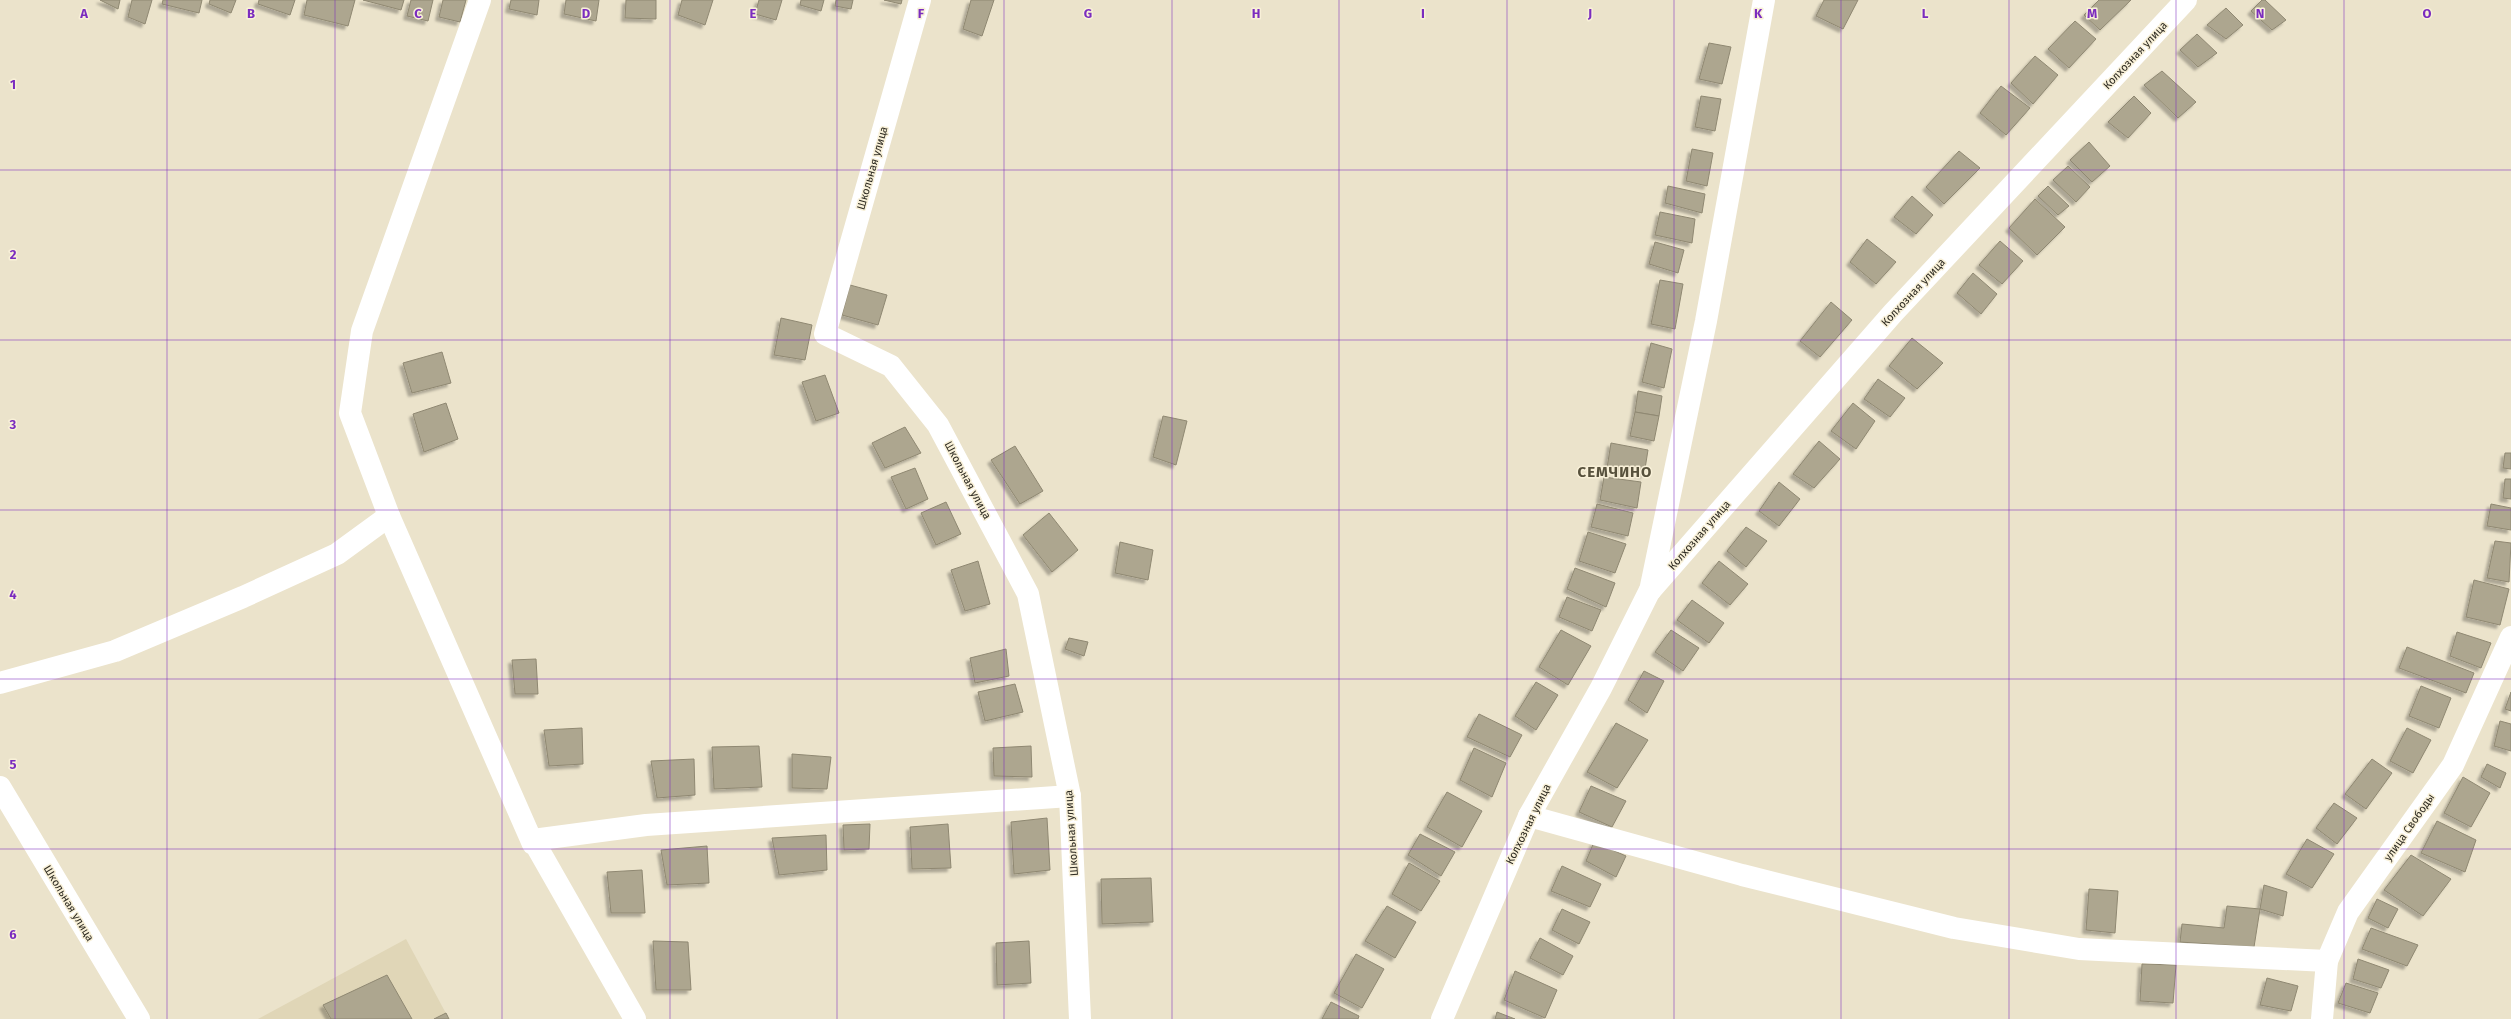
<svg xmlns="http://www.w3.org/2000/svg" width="2511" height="1019" viewBox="0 0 2511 1019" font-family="'Fira Sans',sans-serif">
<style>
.built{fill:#e0d6b7}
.building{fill:#ada68f;stroke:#8f8872;filter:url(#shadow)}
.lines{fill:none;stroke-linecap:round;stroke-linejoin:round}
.minor{stroke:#fff;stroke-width:22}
.grid{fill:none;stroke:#7b2cbf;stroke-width:1;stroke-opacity:0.55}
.labels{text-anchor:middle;stroke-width:3;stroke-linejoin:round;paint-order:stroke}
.street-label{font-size:11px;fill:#2d2a21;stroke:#f8f0d8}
.district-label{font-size:15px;font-weight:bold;letter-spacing:1px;fill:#57513c;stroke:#f8f0d8}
.grid-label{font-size:13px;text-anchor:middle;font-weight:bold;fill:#7b2cbf;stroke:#f8f0d8;stroke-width:3;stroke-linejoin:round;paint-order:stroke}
</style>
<defs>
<filter id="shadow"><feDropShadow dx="-3.5" dy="3.5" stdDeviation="1" flood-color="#0004"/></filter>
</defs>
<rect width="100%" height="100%" fill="#ebe3cb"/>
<!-- built -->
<path class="built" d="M406,939L449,1019H258Z"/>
<!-- building -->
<g class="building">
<path d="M100,0H120L118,9Z"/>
<path d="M132,0H152L145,24L128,17Z"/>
<path d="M163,0H202L199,13L162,4Z"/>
<path d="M210,0H236L231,13L209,4Z"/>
<path d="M259,0H295L290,15L258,4Z"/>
<path d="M307,0H355L348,26L304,15Z"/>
<path d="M363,0H404L401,10Z"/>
<path d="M411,0H433L428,21L407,16Z"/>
<path d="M443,0H466L460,22L439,17Z"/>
<path d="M511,0H539L537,15L509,9Z"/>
<path d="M566,0H599L596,21L564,14Z"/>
<path d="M626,0H656V19L625,18Z"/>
<path d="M682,0H713L705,25L678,15Z"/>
<path d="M759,0H782L776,20L755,14Z"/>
<path d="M801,0H824L821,11L800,5Z"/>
<path d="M836,0H853L851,9L835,6Z"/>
<path d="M884,0H902L901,4Z"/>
<path d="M971,0H994L982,36L963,29Z"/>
<path d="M1824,0H1858L1843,29L1816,16Z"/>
<path d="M2099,0H2131L2100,30L2084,15Z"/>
<path d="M2262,0H2265L2286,20L2272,30L2251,11Z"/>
<path d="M2226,8L2243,25L2226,39L2207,25Z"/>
<path d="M2075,21L2096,39L2069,68L2048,49Z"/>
<path d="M2197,34L2217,53L2198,67L2180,50Z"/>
<path d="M1709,43L1731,47L1722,84L1699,79Z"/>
<path d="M2035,56L2058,75L2033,104L2011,83Z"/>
<path d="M2162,71L2196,102L2178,118L2144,85Z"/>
<path d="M2001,86L2030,108L2006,135L1980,113Z"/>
<path d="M1701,96L1721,99L1715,131L1695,127Z"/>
<path d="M2134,96L2151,113L2128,138L2108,122Z"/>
<path d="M2089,142L2110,166L2092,182L2070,160Z"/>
<path d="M1692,149L1713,153L1707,186L1686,181Z"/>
<path d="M1959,151L1980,168L1944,204L1926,187Z"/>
<path d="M2068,166L2090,187L2076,202L2053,180Z"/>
<path d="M1668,186L1705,194L1702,213L1665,203Z"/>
<path d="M2048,186L2069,206L2058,215L2038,196Z"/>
<path d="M1912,196L1933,215L1916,234L1894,217Z"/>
<path d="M2035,199L2065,227L2037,255L2009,228Z"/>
<path d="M1660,212L1695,219L1692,243L1655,235Z"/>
<path d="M1867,239L1896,262L1876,284L1850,262Z"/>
<path d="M2000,241L2023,261L2002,284L1979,265Z"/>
<path d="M1655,242L1684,250L1678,273L1649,264Z"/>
<path d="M1973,273L1997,294L1981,314L1957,293Z"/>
<path d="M1660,280L1683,284L1675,329L1651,324Z"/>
<path d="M850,285L887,295L878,325L842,315Z"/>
<path d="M1831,302L1852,320L1820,357L1800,341Z"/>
<path d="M781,318L812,325L805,360L774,355Z"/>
<path d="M1912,338L1943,363L1917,389L1889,366Z"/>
<path d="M1651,343L1672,349L1664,388L1642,382Z"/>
<path d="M442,352L451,383L412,393L403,363Z"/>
<path d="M825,375L839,413L816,421L802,382Z"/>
<path d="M1878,379L1905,398L1890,417L1864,399Z"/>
<path d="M1638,391L1662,396L1659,416L1635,412Z"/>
<path d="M446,403L458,439L424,452L413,414Z"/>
<path d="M1853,403L1875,421L1856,449L1831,431Z"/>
<path d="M1635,412L1659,416L1654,441L1630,436Z"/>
<path d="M1163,416L1187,421L1176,465L1153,457Z"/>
<path d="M905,427L921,453L885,468L872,443Z"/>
<path d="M1819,441L1840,459L1814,488L1793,474Z"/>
<path d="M1611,443L1648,450L1644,475L1607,468Z"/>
<path d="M1015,446L1043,491L1020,504L991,460Z"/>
<path d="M2505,453H2511V469L2503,468Z"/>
<path d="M915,468L928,499L906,509L891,477Z"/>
<path d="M1604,477L1641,482L1637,508L1600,500Z"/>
<path d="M2505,479H2511V499L2503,498Z"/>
<path d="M1779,482L1800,499L1779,526L1759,511Z"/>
<path d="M946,502L961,534L936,545L921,513Z"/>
<path d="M1597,504L1633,513L1628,536L1591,527Z"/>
<path d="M2491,504L2511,508V530L2487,526Z"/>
<path d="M1049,513L1078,550L1052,572L1023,535Z"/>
<path d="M1746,527L1767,541L1746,567L1727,551Z"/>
<path d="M1588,532L1626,544L1615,573L1579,561Z"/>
<path d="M2495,541L2511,543L2509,582L2487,578Z"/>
<path d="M1120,542L1153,550L1148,580L1115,573Z"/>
<path d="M978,561L990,604L965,611L951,570Z"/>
<path d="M1719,561L1748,584L1730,605L1702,583Z"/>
<path d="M1575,568L1615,583L1606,607L1567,589Z"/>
<path d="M2474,580L2509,589L2500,625L2466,617Z"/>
<path d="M1567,597L1601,610L1592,631L1559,617Z"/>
<path d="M1692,600L1724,623L1709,643L1677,620Z"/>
<path d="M1561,630L1591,646L1568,685L1539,667Z"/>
<path d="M1671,630L1699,648L1683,671L1655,652Z"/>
<path d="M2457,632L2491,643L2481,668L2450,656Z"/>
<path d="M1069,638L1088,642L1084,656L1065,649Z"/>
<path d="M2407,647L2474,673L2466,693L2399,668Z"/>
<path d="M1006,649L1009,676L975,683L970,658Z"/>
<path d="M536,659L538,694H515L512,660Z"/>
<path d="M1644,671L1664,681L1647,713L1628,700Z"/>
<path d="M1536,682L1558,695L1536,730L1515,716Z"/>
<path d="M1015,684L1023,712L985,721L978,692Z"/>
<path d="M2421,686L2451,698L2439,728L2409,716Z"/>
<path d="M2511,692V711L2505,709Z"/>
<path d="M1479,714L1522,735L1510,757L1467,737Z"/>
<path d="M2500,721L2511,724V751L2494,746Z"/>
<path d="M1616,723L1648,740L1617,788L1587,772Z"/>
<path d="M582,728L583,764L549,766L544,730Z"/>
<path d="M2407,728L2431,740L2413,773L2390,761Z"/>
<path d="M759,746L762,787L714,789L712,747Z"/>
<path d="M1031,746L1032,777L994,776L993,748Z"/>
<path d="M1474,748L1506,763L1492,797L1460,780Z"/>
<path d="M792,754L831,757L827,789L792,788Z"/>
<path d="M694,759L695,795L657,798L651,761Z"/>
<path d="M2372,759L2392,773L2366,809L2345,794Z"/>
<path d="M2487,764L2506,773L2500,788L2481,777Z"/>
<path d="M2463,777L2490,793L2471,827L2444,813Z"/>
<path d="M1591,786L1626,801L1612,827L1579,812Z"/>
<path d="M1447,792L1482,811L1462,847L1427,827Z"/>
<path d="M2334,803L2357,818L2337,844L2316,828Z"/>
<path d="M1047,818L1050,870L1014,874L1011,822Z"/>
<path d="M2437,821L2476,840L2465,872L2421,853Z"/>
<path d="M870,824L869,849L844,850L843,825Z"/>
<path d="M948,824L951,868L912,869L910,827Z"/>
<path d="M1420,834L1455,852L1441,876L1408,855Z"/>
<path d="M826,835L827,870L779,875L772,838Z"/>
<path d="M2307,839L2334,854L2312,888L2286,874Z"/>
<path d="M1594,842L1626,856L1616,877L1586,861Z"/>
<path d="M707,846L709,883L667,885L661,850Z"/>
<path d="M2411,855L2451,879L2423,916L2384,890Z"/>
<path d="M1409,863L1440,881L1421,911L1392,894Z"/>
<path d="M1562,866L1601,884L1590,907L1551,891Z"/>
<path d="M642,870L645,913H611L607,872Z"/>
<path d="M1151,878L1153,922L1102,924L1101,879Z"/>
<path d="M2264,885L2287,892L2283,916L2260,909Z"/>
<path d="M2089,889L2118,891L2115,933L2086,930Z"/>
<path d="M2377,899L2398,909L2388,928L2368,918Z"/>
<path d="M1387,906L1416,922L1395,958L1365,941Z"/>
<path d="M2227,906L2260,909L2254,947L2180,942L2182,924L2224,928Z"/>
<path d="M1562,909L1590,922L1579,944L1552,930Z"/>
<path d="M2371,928L2418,945L2407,966L2362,949Z"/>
<path d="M1540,938L1573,956L1563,975L1530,958Z"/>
<path d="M653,941L688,942L691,990H656Z"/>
<path d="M1029,941L1031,983L997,985L996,943Z"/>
<path d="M1356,954L1384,969L1362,1008L1334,993Z"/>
<path d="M2358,959L2389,970L2381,988L2353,979Z"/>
<path d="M2142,964L2176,965L2173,1003L2140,1001Z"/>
<path d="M1515,971L1557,990L1545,1018L1504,1000Z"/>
<path d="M387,975L412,1019H331L323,1005Z"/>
<path d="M2267,978L2298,986L2291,1011L2260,1005Z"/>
<path d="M2346,983L2378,993L2370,1013L2338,1003Z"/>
<path d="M1331,1002L1359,1016L1358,1019H1322Z"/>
<path d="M1497,1012L1515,1019H1495Z"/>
<path d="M446,1013L449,1019H434Z"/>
</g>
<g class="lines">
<!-- minor -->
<g class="minor">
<path d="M480,0L362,331L350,413L389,516L533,844V840L635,1019"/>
<path d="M920,0L825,334L891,366L938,425L1028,594L1070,796L1080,1019"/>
<path d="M1650,591L1706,321L1764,0"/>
<path d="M0,683L115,651L243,597L337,554L389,516"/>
<path d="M0,787L139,1019"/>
<path d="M1529,816L1742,875L1954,928L2079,949L2327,961"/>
<path d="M533,840L646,825L1070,796"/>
<path d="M1442,1019L1529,816L1601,688L1649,592L1893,313L2186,0"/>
<path d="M2322,1019L2327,961L2348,912L2453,765L2511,637"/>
</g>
</g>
<!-- grid -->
<path class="grid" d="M167,0V1019M335,0V1019M502,0V1019M670,0V1019M837,0V1019M1004,0V1019M1172,0V1019M1339,0V1019M1507,0V1019M1674,0V1019M1841,0V1019M2009,0V1019M2176,0V1019M2344,0V1019M0,170H2511M0,340H2511M0,510H2511M0,679H2511M0,849H2511"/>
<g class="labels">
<!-- street labels -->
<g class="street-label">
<text transform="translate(2135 55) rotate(-47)" y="4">Колхозная улица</text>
<text transform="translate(872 168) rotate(-74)" y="4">Школьная улица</text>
<text transform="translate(1913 292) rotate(-47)" y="4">Колхозная улица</text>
<text transform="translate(968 480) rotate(62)" y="4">Школьная улица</text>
<text transform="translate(1699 535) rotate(-49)" y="4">Колхозная улица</text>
<text transform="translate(1528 824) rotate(-64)" y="4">Колхозная улица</text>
<text transform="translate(2409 827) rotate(-55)" y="4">улица Свободы</text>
<text transform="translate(1071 833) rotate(-94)" y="4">Школьная улица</text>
<text transform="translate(69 903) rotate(59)" y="4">Школьная улица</text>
</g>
<!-- district labels -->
<g class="district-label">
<text x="1615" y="477">СЕМЧИНО</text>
</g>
</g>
<g class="grid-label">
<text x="84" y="18">A</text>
<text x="251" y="18">B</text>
<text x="418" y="18">C</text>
<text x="586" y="18">D</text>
<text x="753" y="18">E</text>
<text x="921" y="18">F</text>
<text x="1088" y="18">G</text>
<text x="1256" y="18">H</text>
<text x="1423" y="18">I</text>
<text x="1590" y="18">J</text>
<text x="1758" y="18">K</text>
<text x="1925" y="18">L</text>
<text x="2092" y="18">M</text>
<text x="2260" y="18">N</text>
<text x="2427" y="18">O</text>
<text x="13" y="89">1</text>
<text x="13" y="259">2</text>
<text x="13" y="429">3</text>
<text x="13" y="599">4</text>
<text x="13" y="769">5</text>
<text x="13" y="939">6</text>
</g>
</svg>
